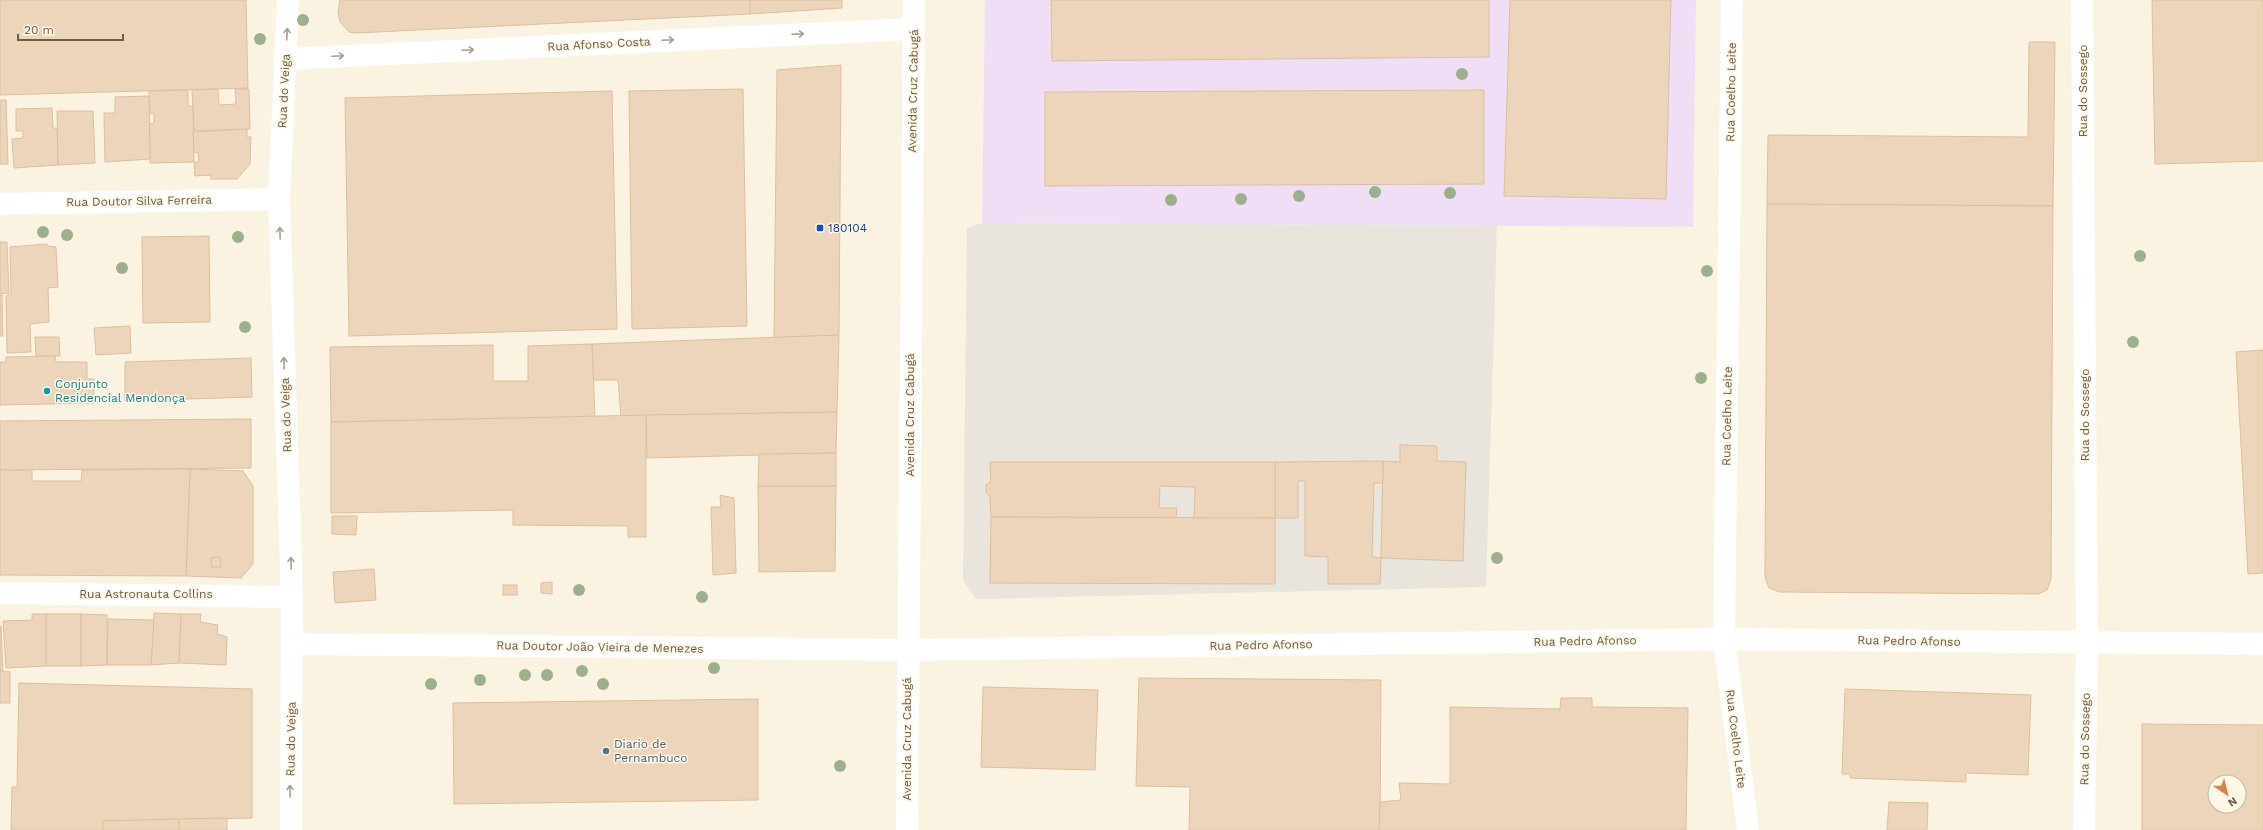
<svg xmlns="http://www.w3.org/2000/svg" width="2263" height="830" viewBox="0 0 2263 830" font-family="'Work Sans',sans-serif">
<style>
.industrial{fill:#e9e4dc}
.education{fill:#f0def6}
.building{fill:#edd5bb;stroke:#debe9d;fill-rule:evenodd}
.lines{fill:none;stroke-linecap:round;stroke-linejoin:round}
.minor{stroke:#fff;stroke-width:22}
.secondary{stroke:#fff;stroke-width:22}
.tree{fill:#9cb08c}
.oneway{stroke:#a89d92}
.transit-dot{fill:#1a4fb4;stroke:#fdf7e6;stroke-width:1.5}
.culture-dot{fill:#0f9aa8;stroke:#fdf7e6;stroke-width:1.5}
.service-dot{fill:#5c6f8a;stroke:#fdf7e6;stroke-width:1.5}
.labels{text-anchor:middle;stroke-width:3;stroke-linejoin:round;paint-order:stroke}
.street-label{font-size:12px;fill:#6e5c4a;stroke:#fdf7e6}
.transit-label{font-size:12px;fill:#164399;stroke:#fdf7e6;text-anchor:start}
.culture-label{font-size:12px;fill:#0d838f;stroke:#fdf7e6;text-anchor:start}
.service-label{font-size:12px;fill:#4e5e75;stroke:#fdf7e6;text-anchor:start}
</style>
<rect width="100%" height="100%" fill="#faf3e1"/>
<!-- industrial -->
<path class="industrial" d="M982,223L1497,226L1486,587L976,599L963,580L967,228Z"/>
<!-- education -->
<path class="education" d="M985,0H1696L1693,227L982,223Z"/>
<!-- building -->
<g class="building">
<path d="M0,0H246L248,88L0,95Z"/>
<path d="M340,0H750V14L356,33L349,32L340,22L338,12Z"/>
<path d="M750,0H842V8L750,14Z"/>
<path d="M1051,0H1489V57L1052,61Z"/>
<path d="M1510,0H1671L1666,199L1504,196Z"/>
<path d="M2152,0H2263V161L2155,164Z"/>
<path d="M2029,42H2055L2053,206L1767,204L1768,135L2028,137Z"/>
<path d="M841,65L839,335L774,338L777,70Z"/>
<path d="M218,89L219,105L236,104L235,89H249L250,129L194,131L192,90Z"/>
<path d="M743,89L747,326L632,329L629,91Z"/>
<path d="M188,90V106H193L194,162L150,163L149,124L154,123V113L150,114L149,91Z"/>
<path d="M1484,90V184L1045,186V92Z"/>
<path d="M612,91L617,329L349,336L345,98Z"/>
<path d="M149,96L150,159L105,162L104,113H115V97Z"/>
<path d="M0,100H6L8,164H0Z"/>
<path d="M52,108L53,128H57L58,165L14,168L12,139L23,138V131H16V109Z"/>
<path d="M57,111H93L95,163L58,165Z"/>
<path d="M247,129V137H251L250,164L237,179H211V175L195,176L194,162H199L198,153L194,152L193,132Z"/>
<path d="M1767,204L2053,206L2051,579L2047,590L2038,594L1780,592L1769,588L1765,577Z"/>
<path d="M209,236L210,322L143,323L142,237Z"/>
<path d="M0,242H7L9,294L2,293L3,336H0Z"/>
<path d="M47,244V246L56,247L58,287L48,288L49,322L30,324L31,352L7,353L6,296L11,295L10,247Z"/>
<path d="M130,326L131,353L96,355L94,328Z"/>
<path d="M839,335L837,412L621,416L618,380H593L592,344Z"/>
<path d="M35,337H59L60,356H36Z"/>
<path d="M592,344L595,417L331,422L330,347L493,345V381H528V346Z"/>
<path d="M2263,350V573L2248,574L2236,352Z"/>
<path d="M55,356L56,362H87V379H94V403L0,405V362H6V357Z"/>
<path d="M251,358L252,397L125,401V362Z"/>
<path d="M837,412L836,453L647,458L646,415Z"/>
<path d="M646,415V537H628V526L513,525V510L331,513V422Z"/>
<path d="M251,419V468L0,470V421Z"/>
<path d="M1400,445L1437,446V461L1466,462L1463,561L1381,558L1383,461L1400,462Z"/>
<path d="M836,453V486H758L759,454Z"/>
<path d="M1383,461V483H1374L1372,557L1381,558L1380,584H1328V557L1305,556V481H1298V518H1275V462Z"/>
<path d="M990,462H1275V518L1194,519L1195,487L1160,486L1159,508H1177L1176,519L991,517L990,497L986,492V485L991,482Z"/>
<path d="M190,469L243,471L253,486V564L241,578L186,576Z"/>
<path d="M190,469L186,576L0,575V470H32V481H81L82,470Z"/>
<path d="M758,486H836L835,571L759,572Z"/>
<path d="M720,495L734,498L736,573L713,575L711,507H721Z"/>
<path d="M332,516H357L356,535L332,534Z"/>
<path d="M991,517L1275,518V584L990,583Z"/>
<path d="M220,557L221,567H212L211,558Z"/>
<path d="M374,569L376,600L335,603L333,572Z"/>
<path d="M552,582V594L541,593V583Z"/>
<rect x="503" y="585" width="14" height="10"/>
<path d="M154,613L181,614L179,663L151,665Z"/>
<path d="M32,614H46V666L6,668L3,621L32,620Z"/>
<rect x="46" y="614" width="35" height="52"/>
<path d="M81,614L107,615V665L81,666Z"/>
<path d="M181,614H201L200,622L218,625L217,634L227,637L226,665L179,663Z"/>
<path d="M108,619L154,620L151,665H107Z"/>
<path d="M0,626H1L3,671H0Z"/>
<path d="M0,671L10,672V703H0Z"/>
<path d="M1139,678L1381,680L1380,830H1189L1190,787L1136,786Z"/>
<path d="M19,683L252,689V818L103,821V830H11L12,787H17Z"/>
<path d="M983,687L1098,690L1095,770L981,767Z"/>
<path d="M1845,689L2031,695L2028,775L1966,773V782L1850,778V774H1842Z"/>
<path d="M1561,698H1592V707L1688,708L1686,830H1379L1380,802L1401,800L1399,783L1450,784V707L1560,709Z"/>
<path d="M758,699V800L454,804L453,703Z"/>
<path d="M2142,724L2263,725V830H2142ZM2215,782H2239V806H2215Z"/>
<path d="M1889,802L1928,803L1927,830H1887Z"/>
<path d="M227,818V830H179V819Z"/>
<path d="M179,819V830H103V821Z"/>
</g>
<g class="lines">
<!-- minor -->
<g class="minor">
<path d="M288,0L279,199L292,597L291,830"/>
<path d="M1732,0L1724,639L1748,830"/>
<path d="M2082,0L2087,643L2084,830"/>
<path d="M285,59L913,29"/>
<path d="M0,204L279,199"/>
<path d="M0,593L292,597"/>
<path d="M292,644L908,650L1724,639L2263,644"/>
</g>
<!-- secondary -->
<path class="secondary" d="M907,830L914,0"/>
</g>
<!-- trees -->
<g class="tree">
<circle cx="303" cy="20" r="6"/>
<circle cx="260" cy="39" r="6"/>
<circle cx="1462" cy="74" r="6"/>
<circle cx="1375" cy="192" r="6"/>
<circle cx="1450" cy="193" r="6"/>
<circle cx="1299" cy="196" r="6"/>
<circle cx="1241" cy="199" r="6"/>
<circle cx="1171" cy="200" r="6"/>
<circle cx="43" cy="232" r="6"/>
<circle cx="67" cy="235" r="6"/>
<circle cx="238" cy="237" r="6"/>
<circle cx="2140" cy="256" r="6"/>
<circle cx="122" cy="268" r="6"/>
<circle cx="1707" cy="271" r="6"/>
<circle cx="245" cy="327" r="6"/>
<circle cx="2133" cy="342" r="6"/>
<circle cx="1701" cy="378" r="6"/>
<circle cx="1497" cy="558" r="6"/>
<circle cx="579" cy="590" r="6"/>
<circle cx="702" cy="597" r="6"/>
<circle cx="714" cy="668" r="6"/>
<circle cx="582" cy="671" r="6"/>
<circle cx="525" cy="675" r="6"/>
<circle cx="547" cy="675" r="6"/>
<circle cx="480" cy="680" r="6"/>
<circle cx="431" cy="684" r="6"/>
<circle cx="603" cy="684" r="6"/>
<circle cx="840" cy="766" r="6"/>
</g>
<!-- one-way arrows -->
<defs><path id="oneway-shaft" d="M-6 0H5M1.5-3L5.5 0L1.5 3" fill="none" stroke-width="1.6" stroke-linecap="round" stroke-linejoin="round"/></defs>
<g class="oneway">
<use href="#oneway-shaft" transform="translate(287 34) rotate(-87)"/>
<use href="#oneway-shaft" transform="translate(798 34) rotate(-3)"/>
<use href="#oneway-shaft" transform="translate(668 40) rotate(-3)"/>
<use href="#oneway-shaft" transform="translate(468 50) rotate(-3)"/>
<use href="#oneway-shaft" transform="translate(338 56) rotate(-3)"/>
<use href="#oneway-shaft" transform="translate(280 233) rotate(-92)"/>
<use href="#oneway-shaft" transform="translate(284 363) rotate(-92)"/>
<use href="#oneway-shaft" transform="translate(291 563) rotate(-92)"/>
<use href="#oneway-shaft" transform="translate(290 791) rotate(-90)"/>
</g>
<!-- markers -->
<rect class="transit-dot" x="816" y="224" width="8" height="8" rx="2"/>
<circle class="culture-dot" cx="47" cy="391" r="4"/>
<circle class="service-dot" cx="606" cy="751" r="4"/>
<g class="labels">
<!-- street labels -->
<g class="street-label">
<text transform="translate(599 44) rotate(-3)" y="4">Rua Afonso Costa</text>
<text transform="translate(284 91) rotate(-87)" y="4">Rua do Veiga</text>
<text transform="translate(913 91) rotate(-89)" y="4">Avenida Cruz Cabugá</text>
<text transform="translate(2083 91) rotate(-90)" y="4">Rua do Sossego</text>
<text transform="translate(1731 92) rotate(-89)" y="4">Rua Coelho Leite</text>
<text transform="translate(139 201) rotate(-1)" y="4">Rua Doutor Silva Ferreira</text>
<text transform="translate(286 415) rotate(-92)" y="4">Rua do Veiga</text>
<text transform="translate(910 415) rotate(-90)" y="4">Avenida Cruz Cabugá</text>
<text transform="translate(2085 415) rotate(-90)" y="4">Rua do Sossego</text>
<text transform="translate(1727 416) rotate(-89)" y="4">Rua Coelho Leite</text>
<text x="146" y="598">Rua Astronauta Collins</text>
<text transform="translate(1585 641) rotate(-1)" y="4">Rua Pedro Afonso</text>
<text transform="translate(1909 641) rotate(1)" y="4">Rua Pedro Afonso</text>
<text transform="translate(1261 645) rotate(-1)" y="4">Rua Pedro Afonso</text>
<text transform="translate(600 647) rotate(1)" y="4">Rua Doutor João Vieira de Menezes</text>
<text transform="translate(291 739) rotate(-89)" y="4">Rua do Veiga</text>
<text transform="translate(907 739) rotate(-90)" y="4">Avenida Cruz Cabugá</text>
<text transform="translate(1736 739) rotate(83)" y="4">Rua Coelho Leite</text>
<text transform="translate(2085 739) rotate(-89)" y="4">Rua do Sossego</text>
</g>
<!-- transit labels -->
<g class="transit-label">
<text x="828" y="232">180104</text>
</g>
<!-- culture labels -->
<g class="culture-label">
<text x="55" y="388">Conjunto<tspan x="55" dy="14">Residencial Mendonça</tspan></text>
</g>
<!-- service labels -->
<g class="service-label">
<text x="614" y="748">Diario de<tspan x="614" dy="14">Pernambuco</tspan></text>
</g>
</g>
<!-- north arrow -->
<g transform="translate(2227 794) rotate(145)"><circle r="19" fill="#fdf7e6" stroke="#c4b9a8"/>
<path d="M0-3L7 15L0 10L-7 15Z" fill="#da804f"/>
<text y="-6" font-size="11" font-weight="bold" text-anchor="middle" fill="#6e5c4a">N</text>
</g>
<!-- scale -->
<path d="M18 34v6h105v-6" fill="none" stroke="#6e5c4a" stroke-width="2"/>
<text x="24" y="34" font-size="12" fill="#6e5c4a" stroke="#fdf7e6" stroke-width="3" paint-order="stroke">20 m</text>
</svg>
